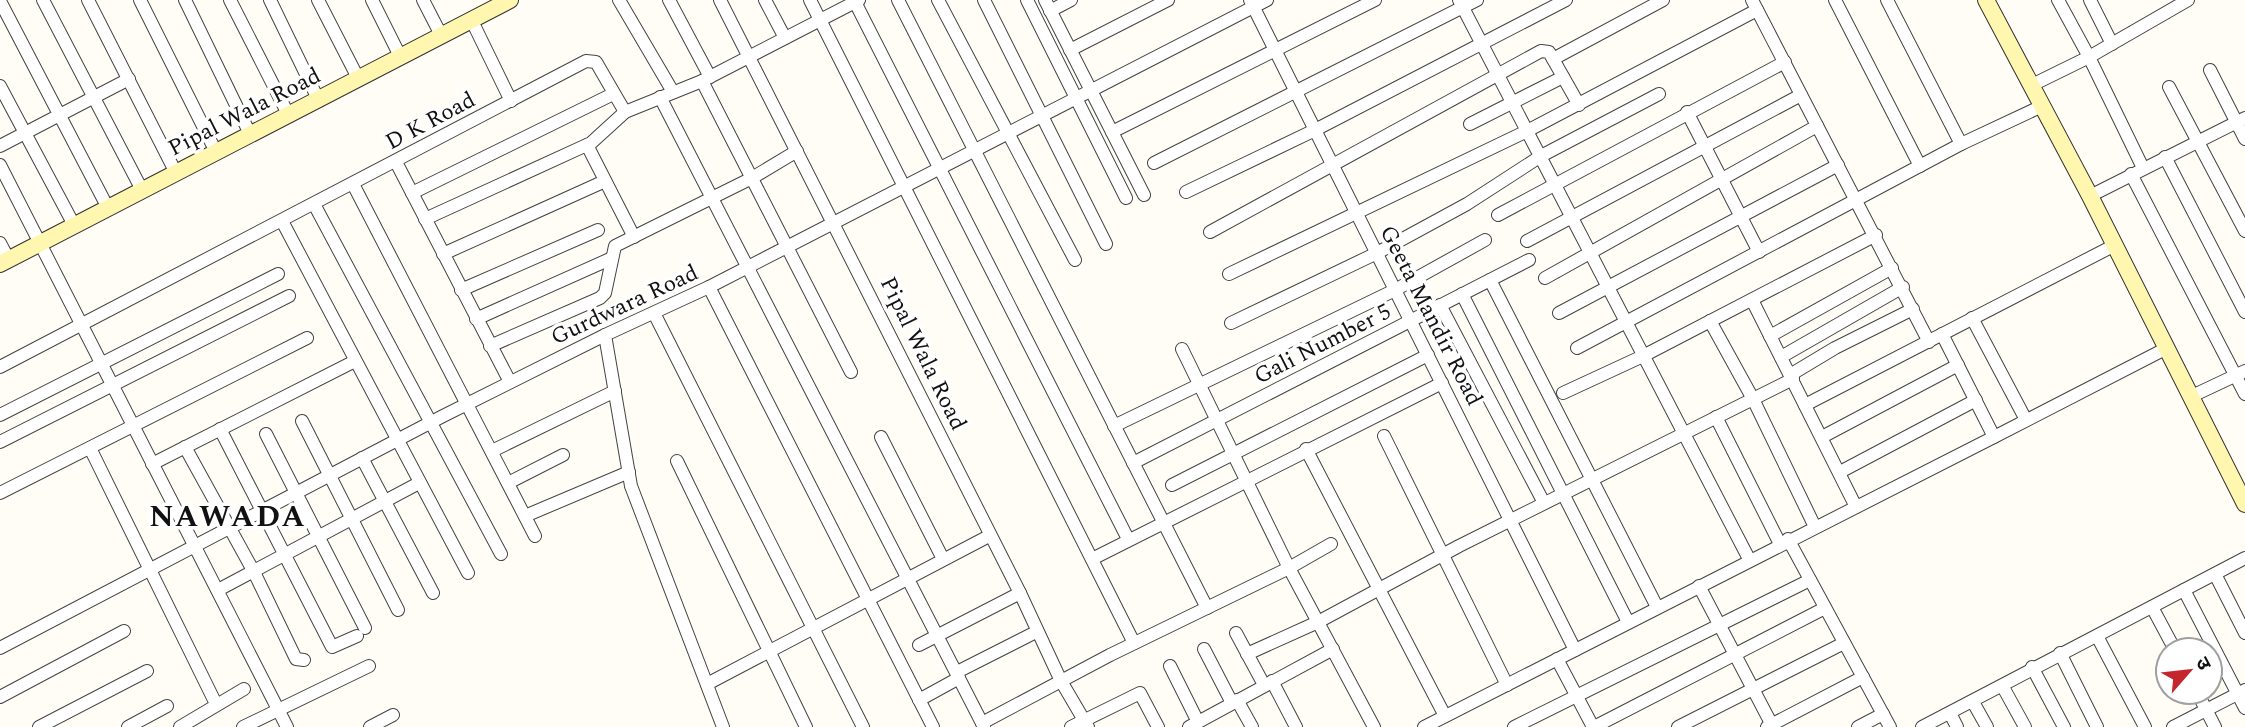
<svg xmlns="http://www.w3.org/2000/svg" width="2245" height="727" viewBox="0 0 2245 727" font-family="Spectral,'Noto Sans Devanagari',serif">
<style>
.lines{fill:none;stroke-linecap:round;stroke-linejoin:round}
.street-casing{stroke:#444;stroke-width:14}
.secondary-casing{stroke:#333;stroke-width:18}
.street{stroke:#fff;stroke-width:12}
.secondary{stroke:#fff6b0;stroke-width:16}
.labels{text-anchor:middle;stroke-width:7;stroke-linejoin:round;paint-order:stroke}
.street-label{font-size:23px;fill:#111;stroke:#fff}
.district-label{font-size:30px;font-weight:bold;letter-spacing:2px;fill:#111;stroke:#fff}
</style>
<rect width="100%" height="100%" fill="#fffdf5"/>
<g class="lines">
<!-- street casing -->
<g class="street-casing">
<g id="street">
<path d="M43,0L142,190"/>
<path d="M88,0L176,173"/>
<path d="M140,0L216,152"/>
<path d="M185,0L250,134"/>
<path d="M230,0L288,114"/>
<path d="M270,0L318,99"/>
<path d="M318,0L358,78"/>
<path d="M372,0L400,56"/>
<path d="M423,0L441,35"/>
<path d="M619,0L673,92"/>
<path d="M669,0L710,77"/>
<path d="M720,0L1020,593L1061,681L1088,727"/>
<path d="M765,0L785,38"/>
<path d="M810,0L1134,643"/>
<path d="M854,0L1128,539"/>
<path d="M898,0L1207,608"/>
<path d="M938,0L1075,260"/>
<path d="M984,0L1106,244"/>
<path d="M1027,0L1126,198"/>
<path d="M1045,0L1144,195"/>
<path d="M1250,0L1575,650"/>
<path d="M1459,0L1749,559"/>
<path d="M1752,0L1929,342"/>
<path d="M1835,0L1920,166"/>
<path d="M1887,0L1961,144"/>
<path d="M2058,0L2089,57L2188,0"/>
<path d="M2090,0L2112,44"/>
<path d="M0,1L108,208"/>
<path d="M1050,11L1071,0"/>
<path d="M471,19L511,101"/>
<path d="M1070,50L1168,0"/>
<path d="M1553,59L1663,0"/>
<path d="M2210,70L2245,139"/>
<path d="M702,81L851,372"/>
<path d="M2032,85L2089,57L2143,168"/>
<path d="M0,86L74,225"/>
<path d="M2169,87L2245,231"/>
<path d="M660,97L984,727"/>
<path d="M1687,112L1759,252"/>
<path d="M1470,124L1563,77"/>
<path d="M1112,132L1375,0"/>
<path d="M587,145L634,237"/>
<path d="M0,146L129,79"/>
<path d="M2165,157L2245,312"/>
<path d="M396,162L510,382"/>
<path d="M1154,163L1477,0"/>
<path d="M0,165L287,727"/>
<path d="M2131,174L2245,394"/>
<path d="M353,184L535,536"/>
<path d="M1186,192L1315,130L1566,0"/>
<path d="M412,193L613,94"/>
<path d="M2090,196L2245,118"/>
<path d="M314,204L501,554"/>
<path d="M1498,215L1785,62"/>
<path d="M425,219L591,143L625,112"/>
<path d="M282,221L468,573"/>
<path d="M1210,232L1541,51L1549,52L1579,105"/>
<path d="M1527,241L1801,95"/>
<path d="M0,243L9,260"/>
<path d="M443,254L605,181"/>
<path d="M1229,274L1527,131L1757,10"/>
<path d="M1545,278L1817,126"/>
<path d="M1490,280L1657,607"/>
<path d="M709,287L933,727"/>
<path d="M461,290L598,230"/>
<path d="M1462,294L1628,622"/>
<path d="M1752,300L1856,507"/>
<path d="M1440,305L1544,503"/>
<path d="M654,313L863,727"/>
<path d="M1559,313L1838,165"/>
<path d="M1972,318L2026,420"/>
<path d="M476,319L610,259"/>
<path d="M1710,321L1753,399L1815,527"/>
<path d="M1231,323L1377,253L1467,204L1541,156L1659,94"/>
<path d="M605,335L631,486L723,727"/>
<path d="M1770,336L1892,268"/>
<path d="M490,346L600,298L605,293L615,246L752,178L797,151"/>
<path d="M1577,348L1961,144L2042,106"/>
<path d="M1182,349L1289,568L1374,727"/>
<path d="M1781,357L1903,287"/>
<path d="M0,367L586,61L596,62L625,112L702,81L859,0"/>
<path d="M1790,375L1835,348L1913,309"/>
<path d="M1563,393L1643,356L1876,235"/>
<path d="M2192,396L2245,371"/>
<path d="M1805,405L2113,246"/>
<path d="M0,415L278,274"/>
<path d="M1716,417L1780,544"/>
<path d="M302,421L398,610"/>
<path d="M1114,426L1395,290L1485,240"/>
<path d="M220,429L332,647L357,636"/>
<path d="M266,434L365,628"/>
<path d="M1384,436L1507,685"/>
<path d="M881,437L943,559"/>
<path d="M1822,437L1958,365"/>
<path d="M1994,437L2167,348"/>
<path d="M0,442L289,296"/>
<path d="M185,447L254,572L296,659L304,660"/>
<path d="M90,448L216,704"/>
<path d="M1306,449L1445,716"/>
<path d="M492,451L615,391"/>
<path d="M362,458L433,593"/>
<path d="M677,461L806,727"/>
<path d="M1133,463L1529,260"/>
<path d="M152,464L355,361"/>
<path d="M1840,472L1976,400"/>
<path d="M508,483L563,455"/>
<path d="M1172,485L1428,355"/>
<path d="M0,493L307,338"/>
<path d="M525,516L629,472"/>
<path d="M1788,539L1890,727"/>
<path d="M1092,559L1442,383"/>
<path d="M2215,574L2245,633"/>
<path d="M1699,586L1773,727"/>
<path d="M218,590L419,483"/>
<path d="M2184,590L2245,708"/>
<path d="M2152,607L2175,650"/>
<path d="M1236,633L1264,685"/>
<path d="M2097,636L2145,727"/>
<path d="M919,645L1020,593"/>
<path d="M0,648L443,416L605,335L709,287L1267,0"/>
<path d="M1204,649L1232,703"/>
<path d="M2060,653L2097,727"/>
<path d="M1247,654L1318,622L1459,546L1793,379"/>
<path d="M1557,659L1593,727"/>
<path d="M1170,666L1198,722"/>
<path d="M2032,667L2064,727"/>
<path d="M957,672L1036,632"/>
<path d="M1272,681L1296,727"/>
<path d="M707,684L989,536"/>
<path d="M2003,687L2025,727"/>
<path d="M2197,692L2215,727"/>
<path d="M0,697L124,631"/>
<path d="M919,700L959,678"/>
<path d="M1237,700L1252,727"/>
<path d="M1973,702L1987,727"/>
<path d="M1950,713L1957,727"/>
<path d="M982,723L1110,655L1289,568L1331,544"/>
<path d="M39,727L147,671"/>
<path d="M128,727L167,706"/>
<path d="M180,727L244,689"/>
<path d="M243,727L369,666"/>
<path d="M370,727L393,715"/>
<path d="M1071,727L1140,693L1158,727"/>
<path d="M1189,727L1333,649"/>
<path d="M1424,727L1994,437L1942,334"/>
<path d="M1514,727L1810,580"/>
<path d="M1594,727L1825,608"/>
<path d="M1678,727L1844,643"/>
<path d="M1767,727L1863,677"/>
<path d="M1858,727L1883,714"/>
<path d="M1922,727L2245,558"/>
<path d="M2173,727L2245,690"/>
</g>
</g>
<!-- secondary casing -->
<g class="secondary-casing">
<g id="secondary">
<path d="M1986,0L2090,196L2245,504"/>
<path d="M0,264L510,0"/>
</g>
</g>
<!-- street -->
<use href="#street" class="street"/>
<!-- secondary -->
<use href="#secondary" class="secondary"/>
</g>
<g class="labels">
<!-- street labels -->
<g class="street-label">
<text transform="translate(244 111) rotate(-27)" y="8">Pipal Wala Road</text>
<text transform="translate(430 120) rotate(-28)" y="8">D K Road</text>
<text transform="translate(624 304) rotate(-25)" y="8">Gurdwara Road</text>
<text transform="translate(1432 315) rotate(63)" y="8">Geeta Mandir Road</text>
<text transform="translate(1322 343) rotate(-27)" y="8">Gali Number 5</text>
<text transform="translate(924 353) rotate(64)" y="8">Pipal Wala Road</text>
</g>
<!-- district labels -->
<g class="district-label">
<text x="228" y="526">NAWADA</text>
</g>
</g>
<!-- north arrow -->
<g transform="translate(2189 671) rotate(62)"><circle r="33" fill="#ffffff" stroke="#a0a0a0" stroke-width="2"/>
<path d="M0-5L12 26L0 18L-12 26Z" fill="#c4262e"/>
<text y="-10" font-size="19" font-weight="bold" text-anchor="middle" fill="#111111">उ</text>
</g>
</svg>
